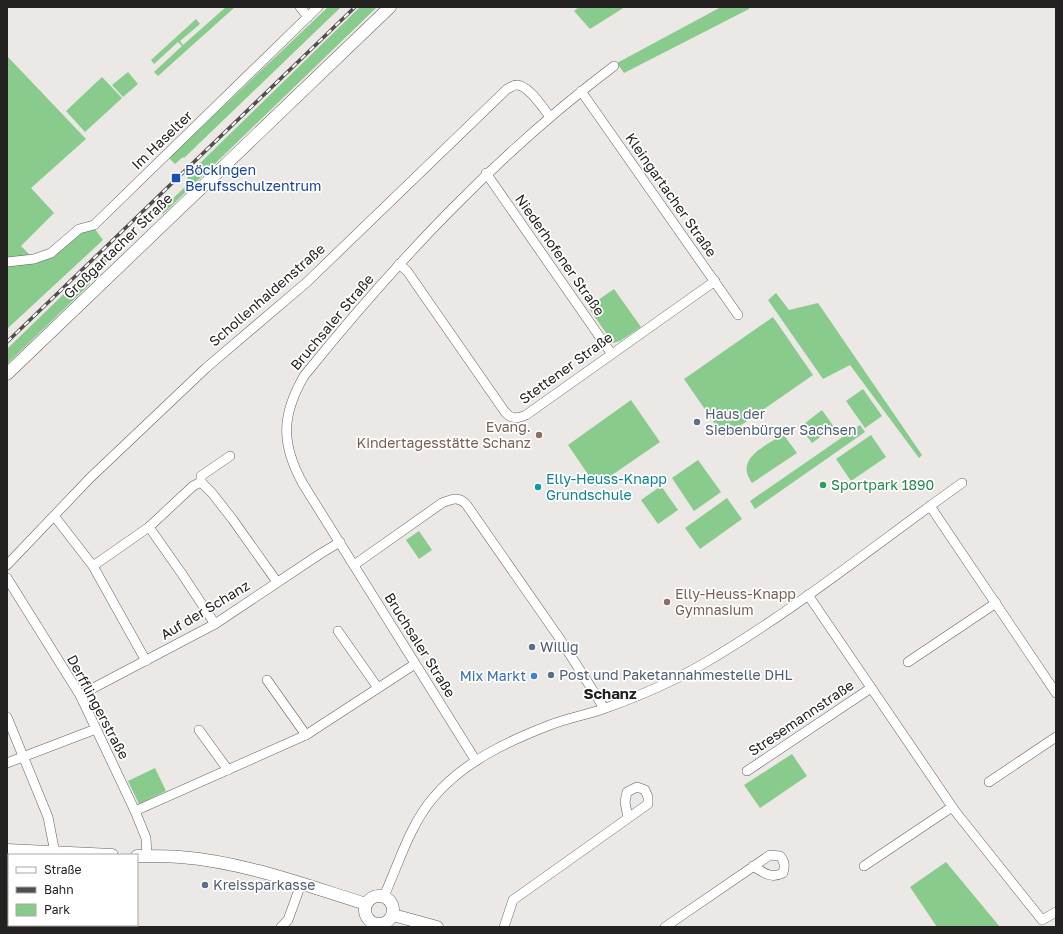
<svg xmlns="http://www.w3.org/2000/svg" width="1063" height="934" viewBox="0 0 1063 934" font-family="'Golos Text',sans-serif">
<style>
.green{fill:#88cb8d}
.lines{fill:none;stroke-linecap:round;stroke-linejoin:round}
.minor-casing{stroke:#64625f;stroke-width:10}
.major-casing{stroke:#64625f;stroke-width:13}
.minor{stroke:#fff;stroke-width:9}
.major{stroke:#fff;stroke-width:12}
.rail-casing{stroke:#4f4e4c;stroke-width:3.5}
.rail{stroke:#fff;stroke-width:2;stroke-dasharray:6;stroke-linecap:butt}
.transit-dot{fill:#1a4fb4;stroke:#fff;stroke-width:1.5}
.service-dot{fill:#5c6f8a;stroke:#fff;stroke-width:1.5}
.education-dot{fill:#8d6e63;stroke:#fff;stroke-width:1.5}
.leisure-dot{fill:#2e9e5b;stroke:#fff;stroke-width:1.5}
.culture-dot{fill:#0f9aa8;stroke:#fff;stroke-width:1.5}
.shop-dot{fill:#3f7fe0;stroke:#fff;stroke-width:1.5}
.labels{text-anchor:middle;stroke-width:3.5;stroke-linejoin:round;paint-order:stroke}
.street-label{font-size:14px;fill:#232220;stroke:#fff}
.transit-label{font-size:14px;fill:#164399;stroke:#fff;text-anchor:start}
.service-label{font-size:14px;fill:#4e5e75;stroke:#fff;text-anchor:start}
.education-label{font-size:14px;fill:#785e54;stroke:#fff;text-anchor:end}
.culture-label{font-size:14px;fill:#0d838f;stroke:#fff;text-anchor:start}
.leisure-label{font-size:14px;fill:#27864d;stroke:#fff;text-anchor:start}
.shop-label{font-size:14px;fill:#366cbe;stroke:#fff;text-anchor:end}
.neighbourhood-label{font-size:15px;font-weight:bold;fill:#232220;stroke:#fff}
</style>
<rect width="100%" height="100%" fill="#ebe8e5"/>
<!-- green -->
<g class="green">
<path d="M226,7H235L158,76L154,72L182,46L178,42L154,64L151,60L196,19L200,24L180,41L183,45Z"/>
<path d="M328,7H341L184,158L183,157L175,164L169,158Z"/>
<path d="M360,7H377L163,214L160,211L190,182L187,178L195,170L194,169Z"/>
<path d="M579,7H625L590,29L574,11Z"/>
<path d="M721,7H749V9L624,73L617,63Z"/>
<path d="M7,56L86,139L31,188L54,213L21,246L34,259L92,225L103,240L7,329Z"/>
<path d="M128,72L138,84L123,97L112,85Z"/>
<path d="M102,77L122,98L85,132L66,111Z"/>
<path d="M107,252L112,257L98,270L89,285L7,364V349Z"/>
<path d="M614,289L641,327L620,341L613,343L588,307Z"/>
<path d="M776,293L789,310L818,303L922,455L919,458L850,365L823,379L768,300Z"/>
<path d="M773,317L813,375L724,437L684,379Z"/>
<path d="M863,389L882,416L865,428L846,401Z"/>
<path d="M631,400L660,442L596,486L568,445Z"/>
<path d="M822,410L834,427L812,443L800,427Z"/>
<path d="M860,425L865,432L755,509L750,501Z"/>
<path d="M783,434L797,453L752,483C734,458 765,447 783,434Z"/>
<path d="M871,435L886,457L851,481L836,459Z"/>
<path d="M698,460L721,492L694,511L672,478Z"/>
<path d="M661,486L678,510L658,524L641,500Z"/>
<path d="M727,498L742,519L700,549L685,528Z"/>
<path d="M419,531L432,550L419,559L406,540Z"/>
<path d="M792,754L807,776L760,808L744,785Z"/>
<path d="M155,768L166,791L139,804L128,781Z"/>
<path d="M946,862L1000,927H937L910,887Z"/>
<path d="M9,921V925H115L116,927H7V922Z"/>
</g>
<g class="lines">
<!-- minor casing -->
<g class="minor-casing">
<g id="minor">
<path d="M300,7L308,17"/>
<path d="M581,91L738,315"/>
<path d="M486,173L611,353"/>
<path d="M7,262L34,259L51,253L79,229L94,225L318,7"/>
<path d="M399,264L407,271L505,412C511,419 517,419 526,415L715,281"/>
<path d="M201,482L212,493L233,520L277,582"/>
<path d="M930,506L1056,693"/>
<path d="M55,517L93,566L146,661"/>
<path d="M149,527L182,574L215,624"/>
<path d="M7,565L90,478L206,368L307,282L507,89C510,88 513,85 516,85C528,84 543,108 550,117"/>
<path d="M354,565L442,503C452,499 458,496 466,504L560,639L604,708"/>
<path d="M93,566L149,527L193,486L201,482V476L230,456"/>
<path d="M7,578L80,695L135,811L146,838L147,856"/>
<path d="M808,595L955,811L1042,920L1056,912"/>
<path d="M338,631L378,688"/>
<path d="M908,662L996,603"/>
<path d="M267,680L306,735"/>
<path d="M80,695L215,624L320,554L340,542"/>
<path d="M7,717L48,817L55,853"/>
<path d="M199,730L228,770"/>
<path d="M476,761L303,484C281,444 281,416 304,376C396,262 496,155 614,66"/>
<path d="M7,763L96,729"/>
<path d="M747,771L871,688"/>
<path d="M989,782L1056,737"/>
<path d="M135,811L306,735L415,664"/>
<path d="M864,866L952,807"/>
<path d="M384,896C399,863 410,825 433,798C463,762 508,741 550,725C568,718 586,715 603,709C637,697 672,682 703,664C794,611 876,544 962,483"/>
<path d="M7,898L9,902"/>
<path d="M7,917L9,916"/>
<path d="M281,927L288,920L301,884"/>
<path d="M376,927V924"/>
<path d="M504,927L513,900L648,804V797L645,790L637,787L627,792L625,802L628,818"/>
<path d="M665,927L770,855L780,856C785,862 785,866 783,873C771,879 764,873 753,866"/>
</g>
</g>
<!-- major casing -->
<g class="major-casing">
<g id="major">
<path d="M7,374L390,7"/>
<path d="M7,850L112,855"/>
<path d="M137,856C151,856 166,856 180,857C244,862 305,885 366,904"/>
<circle cx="379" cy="910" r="14"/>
<path d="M393,915L437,927"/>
</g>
</g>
<!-- minor -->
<use href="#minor" class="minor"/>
<!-- major -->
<use href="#major" class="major"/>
<!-- rail casing -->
<g class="rail-casing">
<path id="rail" d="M7,342L355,7"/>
</g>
<!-- rail -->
<use href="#rail" class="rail"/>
</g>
<!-- markers -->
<rect class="transit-dot" x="171" y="173" width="10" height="10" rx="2"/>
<g class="service-dot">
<circle cx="697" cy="422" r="4"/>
<circle cx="532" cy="647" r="4"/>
<circle cx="551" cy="675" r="4"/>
<circle cx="205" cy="885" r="4"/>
</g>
<g class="education-dot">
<circle cx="539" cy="435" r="4"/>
<circle cx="667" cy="602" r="4"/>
</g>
<circle class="leisure-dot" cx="823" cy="485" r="4"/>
<circle class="culture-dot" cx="538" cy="487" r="4"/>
<circle class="shop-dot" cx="534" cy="676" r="4"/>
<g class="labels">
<!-- street labels -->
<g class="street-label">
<text transform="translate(162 140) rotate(-44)" y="5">Im Haselter</text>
<text transform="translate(671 195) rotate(55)" y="5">Kleingartacher Straße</text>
<text transform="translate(118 246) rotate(-44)" y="5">Großgartacher Straße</text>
<text transform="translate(560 255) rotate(55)" y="5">Niederhofener Straße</text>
<text transform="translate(267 295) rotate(-41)" y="5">Schollenhaldenstraße</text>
<text transform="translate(332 322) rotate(-50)" y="5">Bruchsaler Straße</text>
<text transform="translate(566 368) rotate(-36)" y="5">Stettener Straße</text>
<text transform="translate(205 610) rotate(-31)" y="5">Auf der Schanz</text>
<text transform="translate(420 645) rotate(58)" y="5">Bruchsaler Straße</text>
<text transform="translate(98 707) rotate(62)" y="5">Derfflingerstraße</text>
<text transform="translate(801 718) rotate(-34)" y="5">Stresemannstraße</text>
</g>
<!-- transit labels -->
<g class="transit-label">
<text x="185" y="175">Böckingen<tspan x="185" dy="16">Berufsschulzentrum</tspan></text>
</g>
<!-- service labels -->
<g class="service-label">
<text x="705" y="419">Haus der<tspan x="705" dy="16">Siebenbürger Sachsen</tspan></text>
<text x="540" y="652">Willig</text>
<text x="559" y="680">Post und Paketannahmestelle DHL</text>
<text x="213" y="890">Kreissparkasse</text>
</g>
<!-- education labels -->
<g class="education-label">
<text x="531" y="432">Evang.<tspan x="531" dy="16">Kindertagesstätte Schanz</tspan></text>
<text x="675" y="599" text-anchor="start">Elly-Heuss-Knapp<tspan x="675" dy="16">Gymnasium</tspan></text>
</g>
<!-- culture labels -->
<g class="culture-label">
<text x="546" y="484">Elly-Heuss-Knapp<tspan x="546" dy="16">Grundschule</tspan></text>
</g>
<!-- leisure labels -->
<g class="leisure-label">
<text x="831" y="490">Sportpark 1890</text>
</g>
<!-- shop labels -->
<g class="shop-label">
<text x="526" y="681">Mix Markt</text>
</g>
<!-- neighbourhood labels -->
<g class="neighbourhood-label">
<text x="610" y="699">Schanz</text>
</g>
</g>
<!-- border -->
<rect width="1063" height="934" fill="none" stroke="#232220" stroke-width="16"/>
<!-- legend -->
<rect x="8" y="854" width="130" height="72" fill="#ffffff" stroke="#a7a7a6"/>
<rect x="16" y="867" width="20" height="6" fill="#ffffff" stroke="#a7a7a6"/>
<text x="44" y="874" font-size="12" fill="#232220">Straße</text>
<rect x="16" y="887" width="20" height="6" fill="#4f4e4c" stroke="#a7a7a6"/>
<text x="44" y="894" font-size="12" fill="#232220">Bahn</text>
<rect x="16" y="904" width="20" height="12" fill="#88cb8d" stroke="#a7a7a6"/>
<text x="44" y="914" font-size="12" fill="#232220">Park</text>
</svg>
